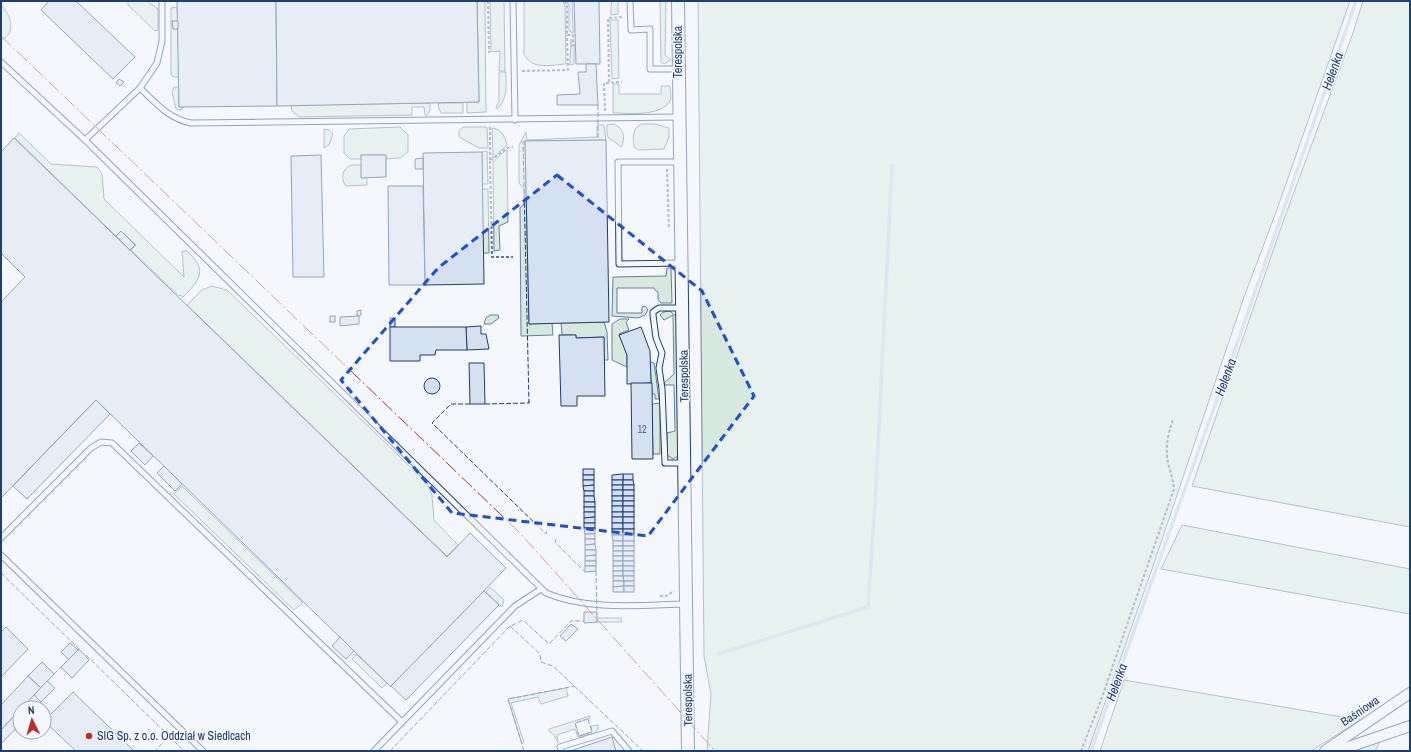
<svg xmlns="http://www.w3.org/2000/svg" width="1411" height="752" viewBox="0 0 1411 752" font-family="'Archivo Narrow',sans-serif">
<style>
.green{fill:#d7e8df;stroke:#687fa3}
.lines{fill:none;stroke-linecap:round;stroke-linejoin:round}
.stream{stroke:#bed0e5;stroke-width:3.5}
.building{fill:#d5e0f0;stroke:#1d3f73}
.service-casing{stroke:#1d3f73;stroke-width:7}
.minor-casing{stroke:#1d3f73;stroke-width:12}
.tertiary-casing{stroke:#1d3f73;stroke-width:14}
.path{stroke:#5e769c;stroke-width:2;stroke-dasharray:3 2;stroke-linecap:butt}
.service{stroke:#f4f7fb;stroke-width:5}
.minor{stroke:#f4f7fb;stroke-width:10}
.tertiary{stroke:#f4f7fb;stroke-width:12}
.fence{stroke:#1d3f73;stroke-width:1;stroke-dasharray:5 2;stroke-linecap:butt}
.power{stroke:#c62828;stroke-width:1;stroke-dasharray:14 3 2 3;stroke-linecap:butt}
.marked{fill:none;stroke:#1d4ed8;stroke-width:3;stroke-dasharray:8 5;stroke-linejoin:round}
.poi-dot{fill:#c62828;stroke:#f4f7fb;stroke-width:1.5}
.labels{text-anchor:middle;stroke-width:3;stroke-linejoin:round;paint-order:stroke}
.number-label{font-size:10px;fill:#4b6792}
.street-label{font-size:12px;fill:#1d3f73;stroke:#f4f7fb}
.poi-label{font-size:12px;fill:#1d3f73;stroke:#f4f7fb;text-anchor:start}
.water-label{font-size:13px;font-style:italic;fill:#1d3f73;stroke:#f4f7fb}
</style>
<rect width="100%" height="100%" fill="#f4f7fb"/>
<!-- green -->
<g class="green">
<path d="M128,1H147L158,9V30L155,31L128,5Z"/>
<path d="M477,1H485L486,112L467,113V102H479Z"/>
<path d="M490,1H504L505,71H499L500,51L491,52Z"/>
<path d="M524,1H563L565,6L566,64C548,65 530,71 523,51H524Z"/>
<path d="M567,1H572L573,33L569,31V6Z"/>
<path d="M612,1H618V14L611,15V5Z"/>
<path d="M660,1H666L665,55L671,60L664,64L661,62Z"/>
<path d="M698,1H1350L1275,215L1244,297L1152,569L1088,751H707L711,694L704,656Z"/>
<path d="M1363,1H1410V527L1192,486L1284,219L1353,33Z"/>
<path d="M1,5C11,14 17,34 1,40Z"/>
<path d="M177,7L178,21H172L173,29H178L179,77H174L171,75V8Z"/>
<path d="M610,20H618L619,78L612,79Z"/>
<path d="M571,39V46H574V64L570,65Z"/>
<path d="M499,72H506C506,86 508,99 497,109L496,107L499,102Z"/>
<path d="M613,84H619V94H661V86H670C670,90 672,97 670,101C660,117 629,113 613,113Z"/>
<path d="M174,87H179V107H184L181,110L176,109L172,92Z"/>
<path d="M430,103V111L426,116L425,115L424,107H412V115L299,117L292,111L291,105Z"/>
<path d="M438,103H463V113H441L439,109Z"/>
<path d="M613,124C624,127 626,138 621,147C611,137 606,143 607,125Z"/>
<path d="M641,124H655L669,128V137L664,149L639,150L634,147C633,138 632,129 641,124Z"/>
<path d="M597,125H604L606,140L525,141L529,324L552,323L553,335L521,336L520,208L524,204V189L519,183V145L526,132L527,140L597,137Z"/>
<path d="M400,127L408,135V152L400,158L386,159V155H361V159H350L344,153V136L349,129Z"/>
<path d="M463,127H487L488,148H479L459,137V131Z"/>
<path d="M492,128C502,129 505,137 507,145L493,158Z"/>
<path d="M324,129L329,130L333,134L329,145L324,148Z"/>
<path d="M19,133L51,164L97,167L102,174L104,199L184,277L182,251H187C208,270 200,280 183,297L180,295L179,296L131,250L136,245L121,231L116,236L15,138Z"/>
<path d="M506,150H507L508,222L499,226L500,250L494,251L493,162Z"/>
<path d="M487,151L488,184H482V152Z"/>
<path d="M351,165H361L367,178V185L346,186C340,179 342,169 351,165Z"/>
<path d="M482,189H488L489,253H483Z"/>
<path d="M667,268H671L672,303H661L658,299V292L655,290L654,288H617V313H642V307L645,306L648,310L645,315L638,318L612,316L613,277L666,276Z"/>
<path d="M212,286L227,290L427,483L432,495L434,520L458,545L447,556L187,305L202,290Z"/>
<path d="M670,311L677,317L679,453L678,456L673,459L667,455V433L675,431L674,385H665L664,383L674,374L673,315L664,320L660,315L663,312Z"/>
<path d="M490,315H498L499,318L491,324H484L486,318Z"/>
<path d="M620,319H629L626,322L629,330L619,334L627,355V367L612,360V324Z"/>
<path d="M604,322L607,332L608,360H604V337L576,338V335H562L561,323Z"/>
<path d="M650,362L654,363L659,399H655V394H652Z"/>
<path d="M660,403V454H653L652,404Z"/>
<path d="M182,486L303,603L294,610L174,494Z"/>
<path d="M1182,525L1410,569V614L1161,569Z"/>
<path d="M490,587L504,600L502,607L486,592Z"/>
<path d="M597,618H621L622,622H597Z"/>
<path d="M356,654L387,683L382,688L352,659Z"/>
<path d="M1124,680L1360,720L1311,751H1100Z"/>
<path d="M566,688L568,696L541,704L538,697L511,703L524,742L522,744L508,699Z"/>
<path d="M590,716L591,718L575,723L579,736L592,732L591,726L598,725V729L595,733L578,737L575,729L557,735L558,743L554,735L549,731V729Z"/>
<path d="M1381,740L1375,751H1353Z"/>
</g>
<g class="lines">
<!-- stream -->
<g class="stream">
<path d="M718,654L868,607L876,486L892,165"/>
<path d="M1091,751L1239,338L1356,1"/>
</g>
</g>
<!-- building -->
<g class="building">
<path d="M49,1H76L135,57L113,79L41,10Z"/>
<path d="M177,1H276L277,106L179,107Z"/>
<path d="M276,1H477L479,102L277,106Z"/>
<path d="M574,1H599L600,64H576Z"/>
<path d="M172,21H178V29H173Z"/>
<path d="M586,64H596L598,105H557V95L580,94L578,72H586Z"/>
<path d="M119,79L124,82L120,86L116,83Z"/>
<path d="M14,138L447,557L470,533L506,568L391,687L96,400L1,498V302L25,277L1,253V152Z"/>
<path d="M606,140L609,322L529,324L525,141Z"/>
<path d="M482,152L484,284L425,285L423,153Z"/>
<path d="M321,155L324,277H293L291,156Z"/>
<path d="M361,155H386V177L361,178Z"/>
<path d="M423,158V169H415V159Z"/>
<path d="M388,186H423L425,285H389Z"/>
<path d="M121,231L135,245L130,250L116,236Z"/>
<path d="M361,310V315L357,316V311Z"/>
<rect x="330" y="316" width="5" height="6"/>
<path d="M359,316V324L340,326V317Z"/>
<rect x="390" y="318" width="5" height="9"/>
<path d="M481,326V334H486L489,349L467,350L466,327Z"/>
<path d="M390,327H466L467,350H436L435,355H420V361H390Z"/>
<path d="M641,327L650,351L651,383L627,384V355L619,335Z"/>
<path d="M559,335H576V338L604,337L605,396H577V406H561Z"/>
<path d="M469,363H484L485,404H470Z"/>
<circle cx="432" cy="386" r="8"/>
<path d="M631,383H652L653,459H632Z"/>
<path d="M96,400L110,414L27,499L13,486Z"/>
<path d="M139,443L153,456L145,465L131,451Z"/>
<path d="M164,466L182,484L175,491L157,473Z"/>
<rect x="583" y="469" width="11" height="6"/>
<rect x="623" y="474" width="10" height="6"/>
<path d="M623,474V480H612V475Z"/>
<rect x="583" y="475" width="11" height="5"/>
<path d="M583,480H594V485L583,486Z"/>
<rect x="612" y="480" width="11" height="5"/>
<path d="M623,480H633L634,485H623Z"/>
<path d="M594,485V491H584L583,486Z"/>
<rect x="612" y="485" width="11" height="5"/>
<rect x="623" y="485" width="11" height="5"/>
<rect x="612" y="490" width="11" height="6"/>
<rect x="623" y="490" width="11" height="6"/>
<rect x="584" y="491" width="10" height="5"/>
<path d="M584,496H594L595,502H584Z"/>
<rect x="612" y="496" width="11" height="5"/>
<rect x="623" y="496" width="11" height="5"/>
<rect x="612" y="501" width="11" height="5"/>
<rect x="623" y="501" width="11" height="5"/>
<rect x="584" y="502" width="11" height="5"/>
<rect x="612" y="506" width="11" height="6"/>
<rect x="623" y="506" width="11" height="6"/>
<rect x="584" y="507" width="11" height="5"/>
<path d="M584,512H595V517L584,518Z"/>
<rect x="612" y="512" width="11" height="5"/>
<rect x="623" y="512" width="11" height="5"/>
<path d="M595,517V523H584V518Z"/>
<rect x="612" y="517" width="11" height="6"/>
<rect x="623" y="517" width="11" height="6"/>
<rect x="584" y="523" width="11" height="5"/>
<rect x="612" y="523" width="11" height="6"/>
<rect x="623" y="523" width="11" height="6"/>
<path d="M584,528H595V534H585Z"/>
<rect x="612" y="529" width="11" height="6"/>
<rect x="623" y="529" width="11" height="6"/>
<rect x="585" y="534" width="10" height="5"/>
<path d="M612,535H623V541H613Z"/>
<rect x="623" y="535" width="11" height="6"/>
<path d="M585,539H595V544L585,545Z"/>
<rect x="613" y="541" width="10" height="5"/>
<rect x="623" y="541" width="11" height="5"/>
<path d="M595,544L596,550H585V545Z"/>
<rect x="613" y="546" width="10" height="5"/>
<rect x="623" y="546" width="11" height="5"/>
<path d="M585,550H596V555L585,556Z"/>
<rect x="613" y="551" width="10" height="5"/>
<rect x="623" y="551" width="11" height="5"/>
<path d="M596,555V561H585V556Z"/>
<rect x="613" y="556" width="10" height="5"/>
<rect x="623" y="556" width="11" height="5"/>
<rect x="585" y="561" width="11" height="5"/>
<rect x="613" y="561" width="10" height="5"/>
<rect x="623" y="561" width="11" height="5"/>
<path d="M585,566H596V571L585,572Z"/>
<rect x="613" y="566" width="10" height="5"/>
<rect x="623" y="566" width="11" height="5"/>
<rect x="613" y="571" width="10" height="5"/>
<rect x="623" y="571" width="11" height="5"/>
<path d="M613,576H623L624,581H613Z"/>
<path d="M623,576H634V581H624Z"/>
<path d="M613,581H624V586L613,587Z"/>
<rect x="624" y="581" width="10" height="5"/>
<path d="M624,586V592H613V587Z"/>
<rect x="624" y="586" width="10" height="6"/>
<path d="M484,591L499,605L406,700L391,686Z"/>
<path d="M584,612H597V622L584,623Z"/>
<path d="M571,624L578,629L566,641L560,636Z"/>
<path d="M6,627L28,649L1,677V632Z"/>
<path d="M340,637L354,651L346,659L332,646Z"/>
<path d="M70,643L78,650L69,660L61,652Z"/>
<path d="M79,649L89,660L72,678L61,667Z"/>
<path d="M42,662L54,674L41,688L28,676Z"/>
<path d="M28,676L41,688L1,730V705Z"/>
<path d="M47,681L55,688L41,702L34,695Z"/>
<path d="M73,692L134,751H76L44,721Z"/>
<path d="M34,695L41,702L35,708H22Z"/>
<path d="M20,710V724L1,744V730Z"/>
<path d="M612,737L616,751H570Z"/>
</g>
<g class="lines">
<!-- service casing -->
<g class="service-casing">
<g id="service">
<path d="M162,1V41L157,63L140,88C156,103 169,119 191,123L679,117"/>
<path d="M513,1L515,120"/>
<path d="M630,1L631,30L650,29V69H678"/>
<path d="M1,62L85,140L546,593C589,611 640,605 686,604"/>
<path d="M85,140L140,88"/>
<path d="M680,162H618L619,264L682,263"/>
<path d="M682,308H659L653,312V315L656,338L662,353L659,368L662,389L665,463H685"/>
<path d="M1,538L91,448L101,442L112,443L402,722"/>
<path d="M1,555L203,751"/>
<path d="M374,751L515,606L541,589"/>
<path d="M561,751L560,747L612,731L629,751"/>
</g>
</g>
<!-- minor casing -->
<g class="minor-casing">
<g id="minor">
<path d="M1325,751L1410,693"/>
<path d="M1337,751L1410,726"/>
</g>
</g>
<!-- tertiary casing -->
<g class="tertiary-casing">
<path id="tertiary" d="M678,1L688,751"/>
</g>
<!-- path -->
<g class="path">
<path d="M488,1L489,53"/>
<path d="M565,1L567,6V35H573V45H575"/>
<path d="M522,71L568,70L567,35"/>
<path d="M609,82L608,18L624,17"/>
<path d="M605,111L604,83L622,82"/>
<path d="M490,127V161L507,148L513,147"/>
<path d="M490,161L492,257H513"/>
<path d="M667,169L669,229"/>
<path d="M660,596H666L674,591"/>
<path d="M1081,751L1101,700L1174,489C1173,477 1167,465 1167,453C1166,441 1170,429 1173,419"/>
</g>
<!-- service -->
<use href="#service" class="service"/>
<!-- minor -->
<use href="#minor" class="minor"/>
<!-- tertiary -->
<use href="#tertiary" class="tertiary"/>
<!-- fence -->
<g class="fence">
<path d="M598,105V140"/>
<path d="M525,141L523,142L529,403"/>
<path d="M470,404H451L432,423L546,534L547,531"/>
<path d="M485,404L529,403V401"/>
<path d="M556,539L555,542L585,572"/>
<path d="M596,571L597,612"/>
<path d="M1,573L80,650"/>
<path d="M510,626L540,654L541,662L553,666L643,751"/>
<path d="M86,655L169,736L155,751"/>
<path d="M54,674L61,667"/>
<path d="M588,719L592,732L579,736L575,723Z"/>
<path d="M169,736L184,751"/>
<path d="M390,751L509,627L523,620L549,644L571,621H584"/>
<path d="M524,751L508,699L575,686"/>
</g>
<!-- power -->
<path class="power" d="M1,36L520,533L715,751"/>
</g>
<!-- marked area -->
<path d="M0 0H1411V752H0ZM557,175L702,291L754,396L648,536L452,513L341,380L438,268Z" fill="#f4f7fb" fill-opacity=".55" fill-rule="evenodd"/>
<path class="marked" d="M557,175L702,291L754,396L648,536L452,513L341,380L438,268Z"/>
<!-- markers -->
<circle class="poi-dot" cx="89" cy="736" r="4"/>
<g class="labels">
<!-- number labels -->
<g class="number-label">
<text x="642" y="433">12</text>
</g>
<!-- street labels -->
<g class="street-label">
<text transform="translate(678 52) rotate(-90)" y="4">Terespolska</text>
<text transform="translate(684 376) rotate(-91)" y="4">Terespolska</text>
<text transform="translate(688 700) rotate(-91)" y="4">Terespolska</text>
<text transform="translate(1360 711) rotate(-34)" y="4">Baśniowa</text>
</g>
<!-- poi labels -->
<g class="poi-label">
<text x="97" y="740">SIG Sp. z o.o. Oddział w Siedlcach</text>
</g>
<!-- water labels -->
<g class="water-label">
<text transform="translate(1332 71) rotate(-71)" y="5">Helenka</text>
<text transform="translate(1225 377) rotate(-70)" y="5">Helenka</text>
<text transform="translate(1116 682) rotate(-70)" y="5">Helenka</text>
</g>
</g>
<!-- border -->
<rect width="1411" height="752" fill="none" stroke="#1d3f73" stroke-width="4"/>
<!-- north arrow -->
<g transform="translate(32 720) rotate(355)"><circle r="19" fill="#f4f7fb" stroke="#9eadc5"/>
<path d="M0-3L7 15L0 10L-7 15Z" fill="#c62828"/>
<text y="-6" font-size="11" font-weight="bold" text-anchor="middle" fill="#1d3f73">N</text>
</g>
</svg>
